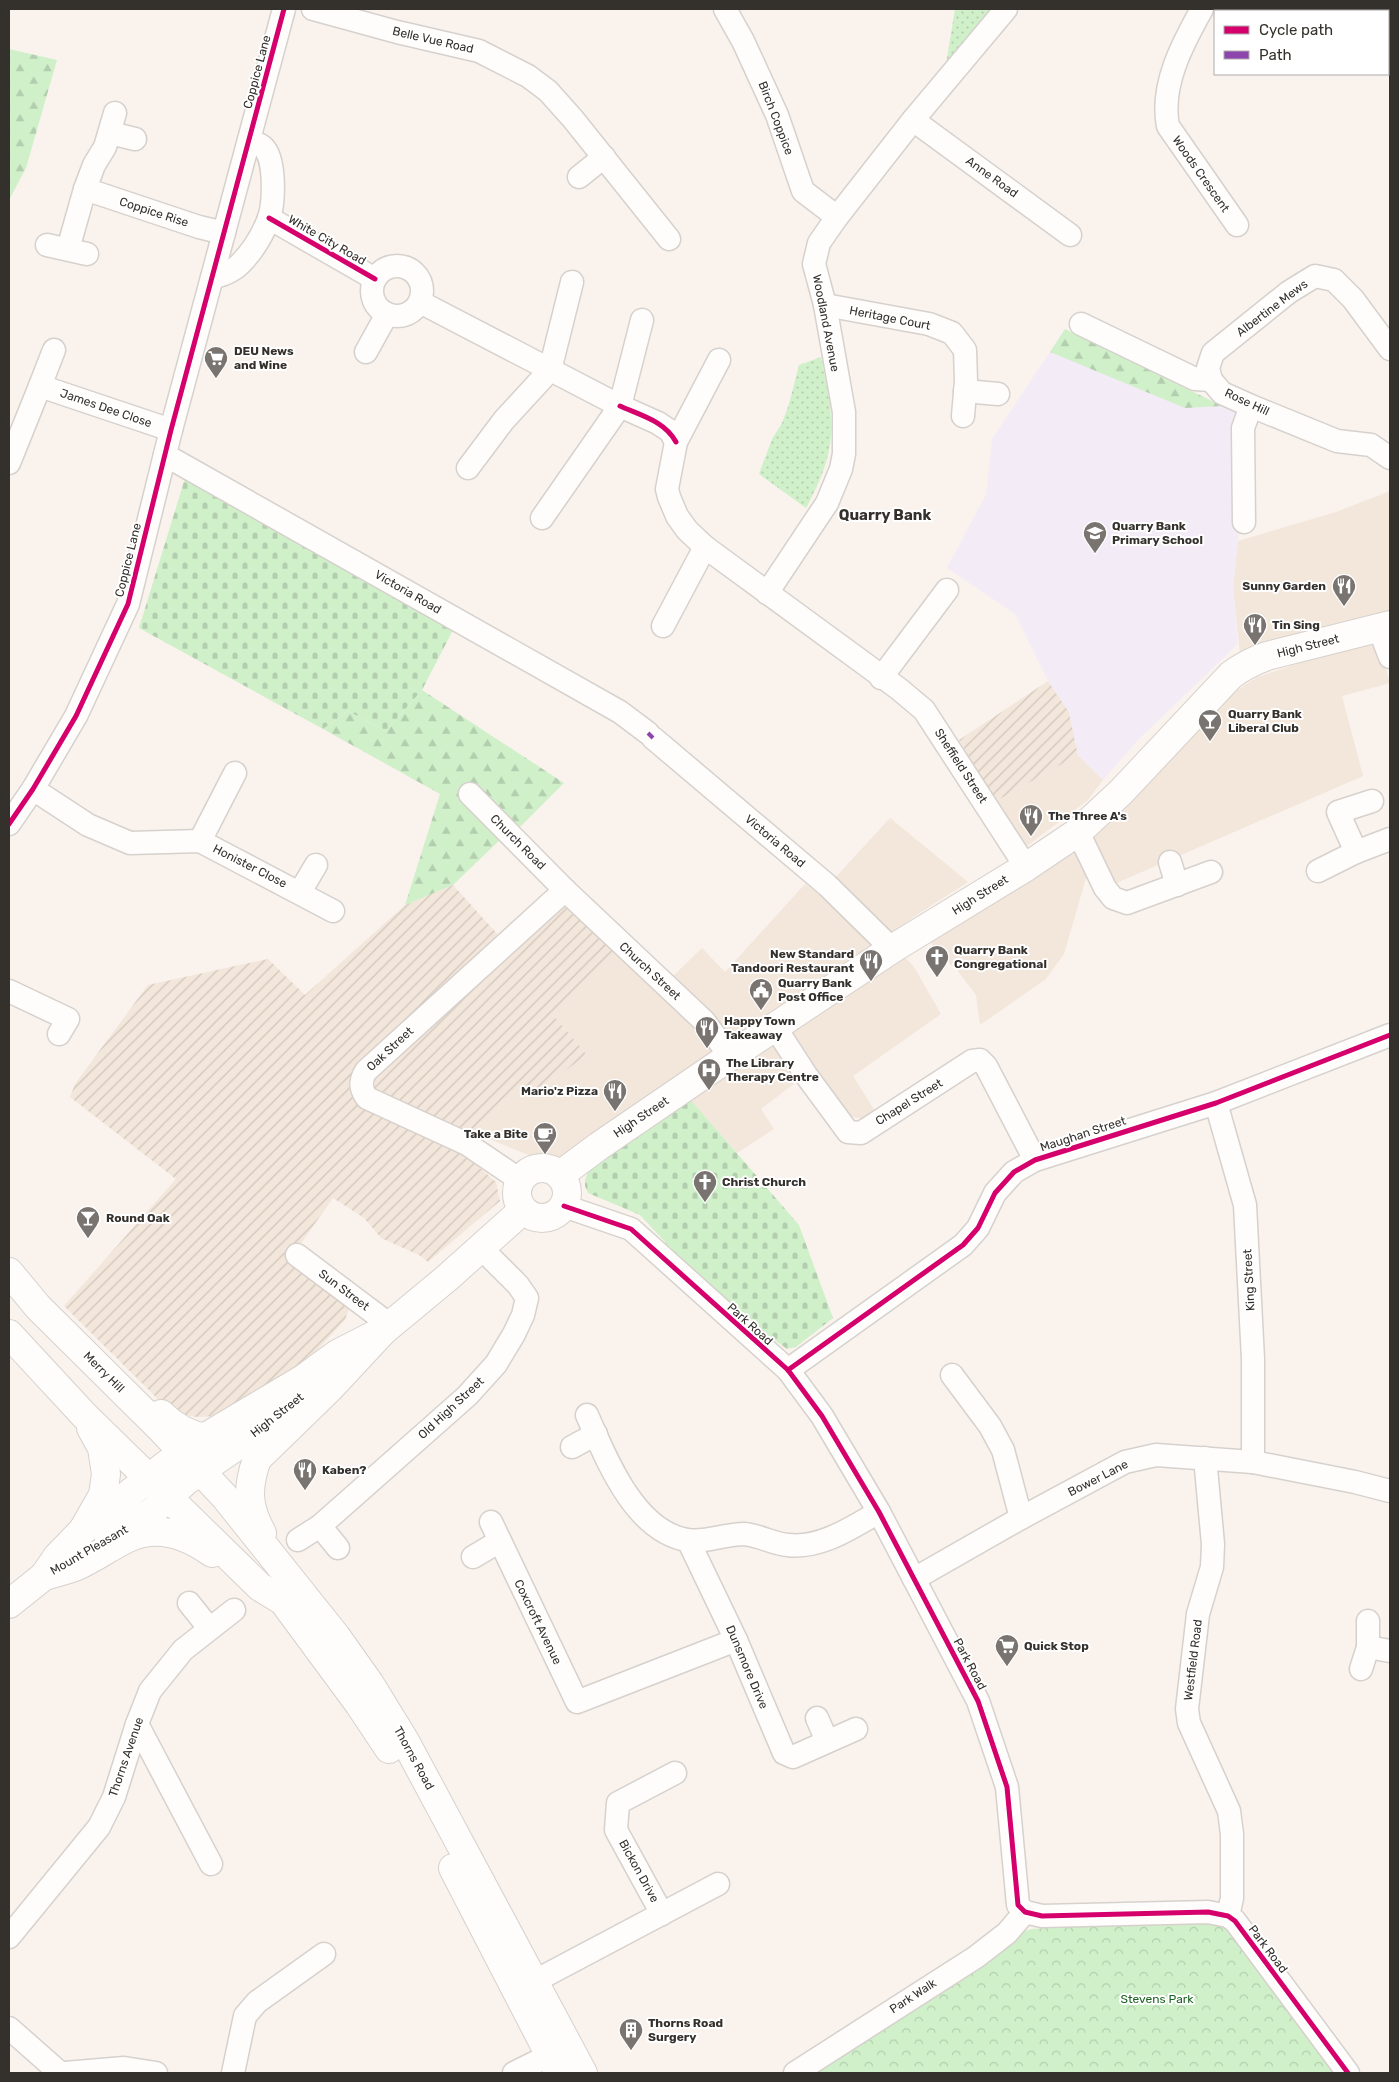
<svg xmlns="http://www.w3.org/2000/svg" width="1399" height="2082" viewBox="0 0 1399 2082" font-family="Rubik,sans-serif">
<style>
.built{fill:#f3e6db}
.industrial{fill:url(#industrial-furrows)}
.education{fill:#f3ecf6}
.grass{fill:url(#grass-dots)}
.forest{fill:url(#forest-firs)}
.cemetery{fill:url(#cemetery-stones)}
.park{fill:url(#park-crowns)}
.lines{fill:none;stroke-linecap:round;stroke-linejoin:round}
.minor-casing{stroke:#d6d1cc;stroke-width:25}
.major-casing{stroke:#d6d1cc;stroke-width:30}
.highway-casing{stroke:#d6d1cc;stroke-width:30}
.minor{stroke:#fefdfc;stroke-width:22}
.major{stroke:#fefdfc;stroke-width:28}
.highway{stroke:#fefdfc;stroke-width:28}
.quiet{stroke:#8e44ad;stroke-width:4;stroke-dasharray:8 4;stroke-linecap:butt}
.cycleway-casing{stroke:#fff;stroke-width:8}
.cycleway{stroke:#d6006c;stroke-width:5}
.labels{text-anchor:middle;stroke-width:4;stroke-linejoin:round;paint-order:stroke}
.street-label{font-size:12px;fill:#34302c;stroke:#fff}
.poi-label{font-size:12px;font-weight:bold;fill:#34302c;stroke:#fff;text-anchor:start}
.park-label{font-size:12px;fill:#1d6422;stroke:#fff}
.quarter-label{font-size:15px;font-weight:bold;fill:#34302c;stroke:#fff}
</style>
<defs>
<pattern id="industrial-furrows" width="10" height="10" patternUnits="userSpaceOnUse" patternTransform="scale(1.25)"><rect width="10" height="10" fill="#f3e6db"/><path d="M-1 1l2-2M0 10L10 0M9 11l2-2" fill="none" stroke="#d1c6bc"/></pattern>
<pattern id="grass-dots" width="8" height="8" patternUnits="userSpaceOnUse" patternTransform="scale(1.25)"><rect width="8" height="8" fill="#d0f0ca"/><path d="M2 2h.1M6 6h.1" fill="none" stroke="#b3ceae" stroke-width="1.8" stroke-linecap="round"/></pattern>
<pattern id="forest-firs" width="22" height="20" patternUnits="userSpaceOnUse" patternTransform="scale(1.25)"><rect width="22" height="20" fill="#d0f0ca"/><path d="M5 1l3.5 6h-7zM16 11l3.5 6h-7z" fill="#b3ceae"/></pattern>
<pattern id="cemetery-stones" width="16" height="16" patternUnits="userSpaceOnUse" patternTransform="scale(1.25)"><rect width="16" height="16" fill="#d0f0ca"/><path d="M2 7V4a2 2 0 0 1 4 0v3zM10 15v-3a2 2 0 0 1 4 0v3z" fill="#b3ceae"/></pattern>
<pattern id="park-crowns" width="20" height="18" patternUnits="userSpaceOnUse" patternTransform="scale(1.25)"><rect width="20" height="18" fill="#d0f0ca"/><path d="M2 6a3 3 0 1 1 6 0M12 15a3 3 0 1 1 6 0" fill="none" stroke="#b3ceae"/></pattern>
</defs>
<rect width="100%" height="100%" fill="#faf3ed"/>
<!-- built -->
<g class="built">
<path d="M1390,491V611L1340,622L1240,654L1233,587L1238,541L1336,512Z"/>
<path d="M1377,638L1390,683L1342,696L1363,776L1112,885L1086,834L1230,695L1257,677Z"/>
<path d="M1078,755L1103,780L1088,800L1027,846L996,801Z"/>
<path d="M890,818L968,882L915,916L889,935L834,879Z"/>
<path d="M1074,845L1088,871L1064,954L1046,979L980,1025L976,995L957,970L937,953L929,939Z"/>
<path d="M805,884L829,902L873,945L727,1043L668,981L702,948L725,972Z"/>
<path d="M619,953L719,1048L563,1155L549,1160L538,1159L477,1134L522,1084L530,1096L587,1055L553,1015Z"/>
<path d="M903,955L914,967L941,1014L853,1076L875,1111L864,1119L847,1116L783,1033Z"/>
<path d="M772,1040L800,1079L761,1109L774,1129L737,1153L690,1099Z"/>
</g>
<!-- industrial -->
<g class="industrial">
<path d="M1048,681L1069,712L1078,755L996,801L959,740Z"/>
<path d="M453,885L511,949L566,903L619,953L553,1015L587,1055L530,1096L522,1084L477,1134L472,1161L496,1182L500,1201L428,1262L419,1255L381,1238L364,1218L333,1198L297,1249L349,1308L345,1320L307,1361L217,1416L198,1417L173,1414L64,1306L176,1179L70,1097L75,1084L148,985L268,959L305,995L405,905Z"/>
</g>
<!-- education -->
<path class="education" d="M1065,329L1239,414L1238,541L1233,587L1238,644L1140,738L1103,780L1078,755L1069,712L1048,681L1015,614L947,568L986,494L992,439Z"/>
<!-- grass -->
<g class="grass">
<path d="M955,9H989V14L946,64Z"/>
<path d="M821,357C835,422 839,447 806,508L759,474L772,439L782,423L789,404L799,365Z"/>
</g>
<!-- forest -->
<g class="forest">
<path d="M9,49L57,60L26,168L9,200Z"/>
<path d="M1065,329L1222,406L1185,408L1050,352Z"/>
<path d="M422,690L564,783L519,828L502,838L453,885L405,905L440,794L323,729L348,711L386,731Z"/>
</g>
<!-- cemetery -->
<g class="cemetery">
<path d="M185,478L453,630L422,690L386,731L348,711L323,729L139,628Z"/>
<path d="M690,1099L799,1225L833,1318L796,1347L787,1349L717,1298L640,1215L588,1193L585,1186V1180L589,1169Z"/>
</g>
<!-- park -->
<path class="park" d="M1215,1923L1230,1931L1334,2073H804L1016,1933L1032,1929L1082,1925Z"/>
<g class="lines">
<!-- minor casing -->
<g class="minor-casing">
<g id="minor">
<path d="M313,9L397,32L479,51L528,76L548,91L573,119L669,239"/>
<path d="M725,9L743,41L777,115L803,191L837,217"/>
<path d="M1202,9C1183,43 1160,85 1168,126L1237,225"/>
<path d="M1352,9L1358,11"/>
<path d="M1388,22L1390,23"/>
<path d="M913,120L1070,235"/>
<path d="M110,133L135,139"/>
<path d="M579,177L604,157"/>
<path d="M85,189L199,227L224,233"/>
<path d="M269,218L375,279"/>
<path d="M47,245L87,254"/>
<path d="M68,249L85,189L94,165L105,147L115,113"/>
<circle cx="397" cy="291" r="25"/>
<path d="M212,278C222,275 232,272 240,264C252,252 263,234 269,218C274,203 276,159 263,147C260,144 253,142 249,140"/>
<path d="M420,302L620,406L658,423L670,431L676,442"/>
<path d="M825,305L929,324L952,333L965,350L966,381L963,416"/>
<path d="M1081,324L1195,379L1211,380L1222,393L1251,406L1337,441L1371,445L1390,458"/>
<path d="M366,352L387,314"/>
<path d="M719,360L676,442L667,489L669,497L677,516L687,530L705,547L899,689L924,710L1026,867"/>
<path d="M1211,380L1208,368L1213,353L1289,292L1315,276L1334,280L1353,299L1390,349"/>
<path d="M40,386L54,350"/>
<path d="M965,391L998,394"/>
<path d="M165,455L620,712L648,733"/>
<path d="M9,463L40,386L171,430"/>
<path d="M468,468L504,420L550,370L572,282"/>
<path d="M542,518L620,406L642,320"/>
<path d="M1244,522L1243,428L1251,406"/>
<path d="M767,593L827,503L841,469L844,454V412L825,305L814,264L819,243L837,217L913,120L1006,9"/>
<path d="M663,626L705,547"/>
<path d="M1379,628L1390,657"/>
<path d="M881,678L947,590"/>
<path d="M653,738L827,885L892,949"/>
<path d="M33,789L88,825L130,843L200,841L333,911"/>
<path d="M470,794L565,890L704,1021L730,1056"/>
<path d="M9,824L33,789L76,716L128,604L171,430L284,9"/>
<path d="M1078,832L1105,888L1113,898L1127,903L1211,872"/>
<path d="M200,841L235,773"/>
<path d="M1356,852L1338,812L1372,801"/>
<path d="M1170,862L1177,885"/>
<path d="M1318,871L1356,852L1390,839"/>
<path d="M300,892L316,865"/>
<path d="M9,991L68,1019L59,1034"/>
<path d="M775,1027L806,1075L848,1132L861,1133L972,1061L980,1060L986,1066L1035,1160"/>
<path d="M1216,1103L1245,1205L1253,1359V1462"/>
<path d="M520,1180L467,1144L367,1098C360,1089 360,1080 366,1071L565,890"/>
<path d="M564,1206L631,1229L788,1370L822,1416L879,1512L978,1701L1007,1787L1018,1905L1025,1912L1042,1916L1208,1912L1228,1916L1235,1921L1348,2073"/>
<path d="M297,1255L390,1325"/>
<path d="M788,1370L963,1245L978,1228L995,1193L1014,1172L1035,1160L1216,1103L1390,1035"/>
<path d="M952,1375L990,1426L1003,1450L1021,1518"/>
<path d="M587,1415C606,1458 634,1531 687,1540C706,1543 725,1534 744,1534C759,1535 773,1544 788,1545C821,1549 852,1527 879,1512"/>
<path d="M572,1447L596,1434"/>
<path d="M1205,1458L1213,1544L1212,1567L1198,1614L1187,1709L1189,1723L1229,1811L1232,1834V1898L1228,1916"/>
<path d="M491,1522L577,1702L736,1640"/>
<path d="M320,1526L338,1548"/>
<path d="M298,1540L320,1526L467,1396L496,1364L514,1334L523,1315L527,1298L518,1285L480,1247"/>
<path d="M688,1540L736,1640L784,1753L793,1757L856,1729"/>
<path d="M473,1557L500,1541"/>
<path d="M914,1579L1021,1518L1125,1462L1156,1455L1253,1462L1355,1482L1390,1491"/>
<path d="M189,1603L209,1628"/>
<path d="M1368,1647L1390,1651"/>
<path d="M1361,1669L1368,1647V1621"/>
<path d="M817,1718L827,1741"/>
<path d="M137,1724L211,1864"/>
<path d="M662,1914L616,1830L618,1803L675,1773"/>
<path d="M9,1937L99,1827L114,1797L137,1724L150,1691L183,1650L234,1610"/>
<path d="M535,1981L718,1884"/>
<path d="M9,2028L60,2073"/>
<path d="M65,2073L124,2068L156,2073"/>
<path d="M233,2073L245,2016L257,2002L324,1954"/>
<path d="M514,2073L550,2055"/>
<path d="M795,2073L976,1957L1007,1933L1025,1912"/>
</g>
</g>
<!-- major casing -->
<g class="major-casing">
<g id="major">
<circle cx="542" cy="1193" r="25"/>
<path d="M560,1175L599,1146L719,1064L892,949L1026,867L1078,832L1121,792L1231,675C1243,666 1253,661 1267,656L1390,625"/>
<path d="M365,1346L447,1278L523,1210"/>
<path d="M109,1540L153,1511L186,1481L237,1446L329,1374"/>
<path d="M44,1576L57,1557L83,1530L167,1464L204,1438L303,1379L337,1354L380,1332"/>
<path d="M9,1604L44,1576L65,1566"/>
</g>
</g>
<!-- highway casing -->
<g class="highway-casing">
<g id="highway">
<path d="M9,1272L38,1307L159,1427L225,1497L336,1636L370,1684L405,1741L583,2073"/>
<path d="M9,1334L84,1415L260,1587L283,1601L359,1704L389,1749"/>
<path d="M161,1414C173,1426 187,1434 204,1438"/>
<path d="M83,1530L103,1495L106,1474L102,1448L91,1428"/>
<path d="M262,1533C247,1507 247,1487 257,1459L330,1388L384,1330"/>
<path d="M44,1576C55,1573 67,1570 77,1566C95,1558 111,1546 128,1538C158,1524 187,1535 212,1553"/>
<path d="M453,1868L559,2073"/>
</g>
</g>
<!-- minor -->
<use href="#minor" class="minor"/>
<!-- major -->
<use href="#major" class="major"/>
<!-- highway -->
<use href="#highway" class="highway"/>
<!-- quiet -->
<path class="quiet" d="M648,733L653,738"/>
<!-- cycleway casing -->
<g class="cycleway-casing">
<g id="cycleway">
<path d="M269,218L375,279"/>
<path d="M620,406C640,415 665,421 676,442"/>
<path d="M9,824L33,789L76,716L128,604L171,430L284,9"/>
<path d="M564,1206L631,1229L788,1370L822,1416L879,1512L978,1701L1007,1787L1018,1905L1025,1912L1042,1916L1208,1912L1228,1916L1235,1921L1348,2073"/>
<path d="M788,1370L963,1245L978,1228L995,1193L1014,1172L1035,1160L1216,1103L1390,1035"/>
</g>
</g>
<!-- cycleway -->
<use href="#cycleway" class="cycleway"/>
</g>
<!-- icons -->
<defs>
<g id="supermarket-pin" transform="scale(1.25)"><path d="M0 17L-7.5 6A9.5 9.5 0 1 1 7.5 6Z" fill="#797470" stroke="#fff"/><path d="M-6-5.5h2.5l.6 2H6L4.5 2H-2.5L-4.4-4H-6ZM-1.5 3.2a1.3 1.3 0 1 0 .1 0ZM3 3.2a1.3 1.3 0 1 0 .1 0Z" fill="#fff"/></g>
<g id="school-pin" transform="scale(1.25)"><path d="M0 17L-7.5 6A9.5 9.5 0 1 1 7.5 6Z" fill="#797470" stroke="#fff"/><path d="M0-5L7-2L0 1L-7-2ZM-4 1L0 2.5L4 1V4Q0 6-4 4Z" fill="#fff"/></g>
<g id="restaurant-pin" transform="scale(1.25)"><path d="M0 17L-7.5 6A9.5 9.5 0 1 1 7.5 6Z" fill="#797470" stroke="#fff"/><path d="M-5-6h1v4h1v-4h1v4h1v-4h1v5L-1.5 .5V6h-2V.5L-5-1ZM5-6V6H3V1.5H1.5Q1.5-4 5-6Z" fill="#fff"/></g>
<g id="bar-pin" transform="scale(1.25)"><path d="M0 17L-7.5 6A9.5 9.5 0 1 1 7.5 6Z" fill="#797470" stroke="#fff"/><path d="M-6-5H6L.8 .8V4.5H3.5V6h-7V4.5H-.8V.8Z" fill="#fff"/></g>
<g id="church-pin" transform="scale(1.25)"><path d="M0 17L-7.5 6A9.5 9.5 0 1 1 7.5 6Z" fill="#797470" stroke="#fff"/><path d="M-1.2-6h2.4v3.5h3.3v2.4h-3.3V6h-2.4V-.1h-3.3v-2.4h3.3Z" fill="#fff"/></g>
<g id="civic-pin" transform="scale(1.25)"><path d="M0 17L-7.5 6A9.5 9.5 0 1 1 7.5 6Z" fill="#797470" stroke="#fff"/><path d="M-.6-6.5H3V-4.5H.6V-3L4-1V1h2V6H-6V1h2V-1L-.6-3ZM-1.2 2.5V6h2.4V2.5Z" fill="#fff"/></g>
<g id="hospital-pin" transform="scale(1.25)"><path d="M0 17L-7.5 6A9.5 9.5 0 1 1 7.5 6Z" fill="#797470" stroke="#fff"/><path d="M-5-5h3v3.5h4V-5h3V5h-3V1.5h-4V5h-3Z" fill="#fff"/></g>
<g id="cafe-pin" transform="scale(1.25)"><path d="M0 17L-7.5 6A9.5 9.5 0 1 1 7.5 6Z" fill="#797470" stroke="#fff"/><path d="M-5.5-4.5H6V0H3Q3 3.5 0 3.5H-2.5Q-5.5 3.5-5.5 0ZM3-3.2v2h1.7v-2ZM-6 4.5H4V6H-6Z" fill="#fff"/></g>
<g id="building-pin" transform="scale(1.25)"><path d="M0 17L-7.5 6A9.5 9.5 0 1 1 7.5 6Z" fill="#797470" stroke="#fff"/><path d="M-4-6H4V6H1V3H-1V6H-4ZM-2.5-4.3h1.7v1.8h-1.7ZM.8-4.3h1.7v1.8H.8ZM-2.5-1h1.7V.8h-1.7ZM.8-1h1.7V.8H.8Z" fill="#fff"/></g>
</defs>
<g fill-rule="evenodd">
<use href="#supermarket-pin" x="216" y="358"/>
<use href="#school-pin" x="1095" y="533"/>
<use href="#restaurant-pin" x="1344" y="586"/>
<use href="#restaurant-pin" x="1255" y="625"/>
<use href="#bar-pin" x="1210" y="721"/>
<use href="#restaurant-pin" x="1031" y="816"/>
<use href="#church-pin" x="937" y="957"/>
<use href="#restaurant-pin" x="871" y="961"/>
<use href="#civic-pin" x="761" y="990"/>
<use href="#restaurant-pin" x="707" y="1028"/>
<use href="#hospital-pin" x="709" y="1070"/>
<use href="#restaurant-pin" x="615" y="1091"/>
<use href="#cafe-pin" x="545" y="1134"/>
<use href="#church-pin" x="705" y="1182"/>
<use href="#bar-pin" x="88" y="1218"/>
<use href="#restaurant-pin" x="305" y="1470"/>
<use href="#supermarket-pin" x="1007" y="1646"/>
<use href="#building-pin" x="631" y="2030"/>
</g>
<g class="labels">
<!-- street labels -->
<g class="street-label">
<text transform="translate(433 40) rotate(13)" y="4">Belle Vue Road</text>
<text transform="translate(257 72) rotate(-75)" y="4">Coppice Lane</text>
<text transform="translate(776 118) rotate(69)" y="4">Birch Coppice</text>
<text transform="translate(1201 174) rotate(55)" y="4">Woods Crescent</text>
<text transform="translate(992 177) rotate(36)" y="4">Anne Road</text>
<text transform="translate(154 212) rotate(18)" y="4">Coppice Rise</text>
<text transform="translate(327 240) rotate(30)" y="4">White City Road</text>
<text transform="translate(1272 308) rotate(-37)" y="4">Albertine Mews</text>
<text transform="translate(890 318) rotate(11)" y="4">Heritage Court</text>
<text transform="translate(826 323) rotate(79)" y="4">Woodland Avenue</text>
<text transform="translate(1247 402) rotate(25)" y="4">Rose Hill</text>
<text transform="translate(106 408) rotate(19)" y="4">James Dee Close</text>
<text transform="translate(128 560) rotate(-76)" y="4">Coppice Lane</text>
<text transform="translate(408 592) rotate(30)" y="4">Victoria Road</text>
<text transform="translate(1308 646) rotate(-14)" y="4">High Street</text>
<text transform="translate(961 766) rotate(57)" y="4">Sheffield Street</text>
<text transform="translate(775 841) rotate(40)" y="4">Victoria Road</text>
<text transform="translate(518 842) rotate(45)" y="4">Church Road</text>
<text transform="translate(250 866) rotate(27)" y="4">Honister Close</text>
<text transform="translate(980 895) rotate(-32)" y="4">High Street</text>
<text transform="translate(650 971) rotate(43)" y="4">Church Street</text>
<text transform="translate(390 1049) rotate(-43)" y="4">Oak Street</text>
<text transform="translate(909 1102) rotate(-32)" y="4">Chapel Street</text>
<text transform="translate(641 1117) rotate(-34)" y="4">High Street</text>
<text transform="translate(1083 1134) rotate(-18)" y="4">Maughan Street</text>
<text transform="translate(1249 1280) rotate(-93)" y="4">King Street</text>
<text transform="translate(344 1290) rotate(37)" y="4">Sun Street</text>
<text transform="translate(750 1324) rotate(42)" y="4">Park Road</text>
<text transform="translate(104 1372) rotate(45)" y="4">Merry Hill</text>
<text transform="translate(451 1408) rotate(-43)" y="4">Old High Street</text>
<text transform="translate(277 1415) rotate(-38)" y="4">High Street</text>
<text transform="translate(1098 1478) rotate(-27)" y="4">Bower Lane</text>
<text transform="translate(89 1550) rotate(-30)" y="4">Mount Pleasant</text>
<text transform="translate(538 1622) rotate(64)" y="4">Coxcroft Avenue</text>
<text transform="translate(1193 1660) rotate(-83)" y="4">Westfield Road</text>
<text transform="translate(970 1664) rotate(62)" y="4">Park Road</text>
<text transform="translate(747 1667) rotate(67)" y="4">Dunsmore Drive</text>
<text transform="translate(126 1757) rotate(-71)" y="4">Thorns Avenue</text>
<text transform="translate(414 1758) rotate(61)" y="4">Thorns Road</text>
<text transform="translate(639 1871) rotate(61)" y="4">Bickon Drive</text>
<text transform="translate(1268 1949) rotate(53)" y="4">Park Road</text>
<text transform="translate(913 1996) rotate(-33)" y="4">Park Walk</text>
</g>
<!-- poi labels -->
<g class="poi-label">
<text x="234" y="355">DEU News<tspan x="234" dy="14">and Wine</tspan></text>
<text x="1112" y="530">Quarry Bank<tspan x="1112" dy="14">Primary School</tspan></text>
<text x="1326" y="590" text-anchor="end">Sunny Garden</text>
<text x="1272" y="629">Tin Sing</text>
<text x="1228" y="718">Quarry Bank<tspan x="1228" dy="14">Liberal Club</tspan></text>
<text x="1048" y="820">The Three A's</text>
<text x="954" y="954">Quarry Bank<tspan x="954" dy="14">Congregational</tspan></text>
<text x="854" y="958" text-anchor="end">New Standard<tspan x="854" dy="14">Tandoori Restaurant</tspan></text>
<text x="778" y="987">Quarry Bank<tspan x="778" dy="14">Post Office</tspan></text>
<text x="724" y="1025">Happy Town<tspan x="724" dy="14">Takeaway</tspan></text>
<text x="726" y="1067">The Library<tspan x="726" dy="14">Therapy Centre</tspan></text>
<text x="598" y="1095" text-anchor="end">Mario'z Pizza</text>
<text x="528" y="1138" text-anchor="end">Take a Bite</text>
<text x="722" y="1186">Christ Church</text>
<text x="106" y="1222">Round Oak</text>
<text x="322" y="1474">Kaben?</text>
<text x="1024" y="1650">Quick Stop</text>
<text x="648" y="2027">Thorns Road<tspan x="648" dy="14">Surgery</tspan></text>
</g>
<!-- park labels -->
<g class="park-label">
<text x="1157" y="2003">Stevens Park</text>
</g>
<!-- quarter labels -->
<g class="quarter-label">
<text x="885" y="520">Quarry Bank</text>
</g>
</g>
<!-- border -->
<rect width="1399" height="2082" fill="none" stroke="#34302c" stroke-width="20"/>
<!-- legend -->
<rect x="1214" y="10" width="175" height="65" fill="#ffffff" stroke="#aeacab"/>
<rect x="1224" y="26" width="25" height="8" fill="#d6006c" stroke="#aeacab"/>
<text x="1259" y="35" font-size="15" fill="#34302c">Cycle path</text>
<rect x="1224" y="51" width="25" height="8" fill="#8e44ad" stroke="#aeacab"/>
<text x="1259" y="60" font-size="15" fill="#34302c">Path</text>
</svg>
